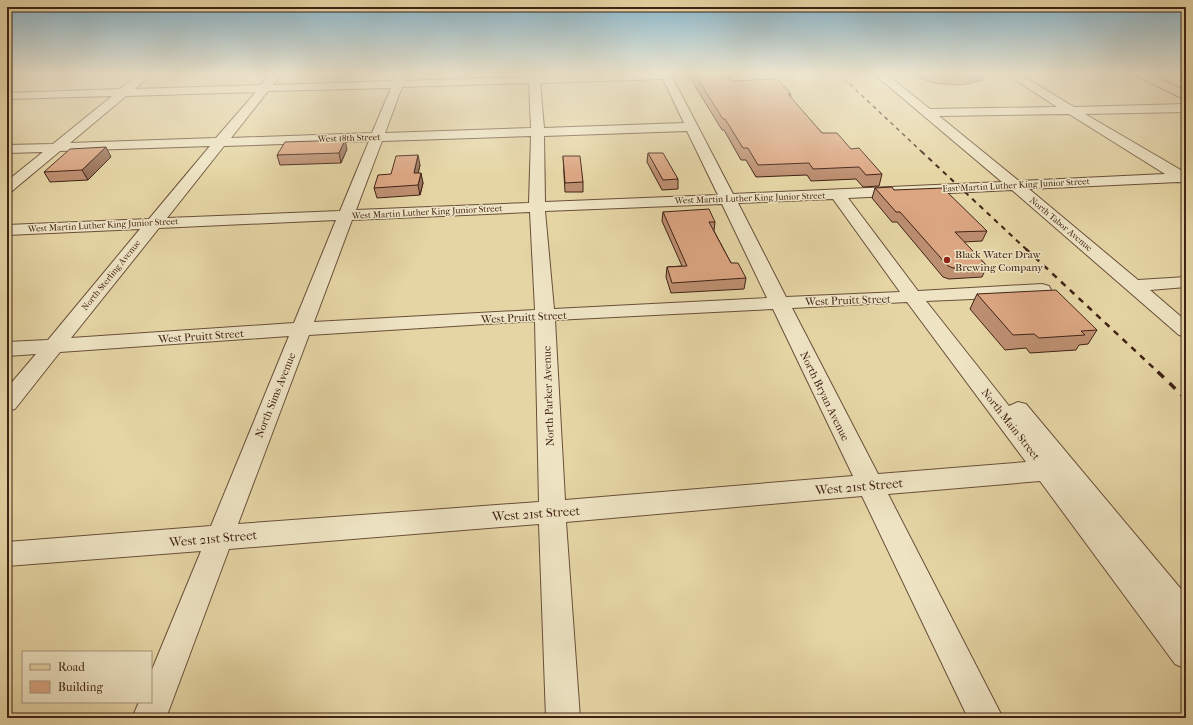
<svg xmlns="http://www.w3.org/2000/svg" width="1193" height="725" viewBox="0 0 1193 725" font-family="'IM FELL French Canon',serif">
<style>
.lines{fill:none;stroke-linecap:round;stroke-linejoin:round}
.minor-casing{stroke:#694f39;stroke-width:2}
.major-casing{stroke:#402215;stroke-width:2}
.minor{fill:#eee4c4;fill-rule:evenodd}
.major{fill:#e5d5a5;fill-rule:evenodd}
.rail-far3{stroke:#402215;stroke-width:1.5;stroke-dasharray:4 4;stroke-linecap:butt}
.rail-far2{stroke:#402215;stroke-width:2;stroke-dasharray:5 5;stroke-linecap:butt}
.rail-far1{stroke:#402215;stroke-width:2.5;stroke-dasharray:6 6;stroke-linecap:butt}
.rail{stroke:#402215;stroke-width:3.5;stroke-dasharray:8 8;stroke-linecap:butt}
.wall{fill:#bd8f71;stroke:#402215}
.shaded-wall{fill:#9a745c;stroke:#402215}
.building{fill:#dca683;stroke:#402215}
.poi-dot{fill:#8f2418;stroke:#eee4c4;stroke-width:1.5}
.labels{text-anchor:middle;stroke-width:3;stroke-linejoin:round;paint-order:stroke}
.far-street-label{font-size:9px;fill:#402215;stroke:#eee4c4}
.poi-label{font-size:11px;fill:#402215;stroke:#eee4c4;text-anchor:start}
.street-label{font-size:11px;fill:#402215;stroke:#eee4c4}
.near-street-label{font-size:13px;fill:#402215;stroke:#eee4c4}
</style>
<rect width="100%" height="100%" fill="#e5d5a5"/>
<filter id="stains"><feTurbulence type="fractalNoise" baseFrequency=".005" numOctaves="4"/><feColorMatrix values="0 0 0 0 .2 0 0 0 0 .09 0 0 0 0 .02 0 0 0 .5 -.17"/></filter>
<radialGradient id="worn" r=".72"><stop offset=".6" stop-color="#630" stop-opacity="0"/><stop offset="1" stop-color="#630" stop-opacity=".3"/></radialGradient>
<g class="lines">
<!-- minor casing -->
<g class="minor-casing">
<path id="minor" d="M140,73H152L135,89L261,85L271,73H282L273,85L393,81L397,73H407L404,81L529,77V73H539L540,77L670,73L733,194L1002,182L873,73H885L930,109L1057,107L1005,73H1018L1074,107L1186,104V112L1085,114L1186,173V183L1178,182L1029,189L1138,280L1186,277V287L1150,290L1186,321V337L1179,335L1012,190L848,198L918,291L1042,284L1049,286L1051,290L1049,294L1042,296L926,301L1009,406L1018,402L1026,404L1186,595V669L1175,664L1040,481L888,494L1003,718H968L862,496L566,522L580,718H546L539,524L229,549L166,718H132L139,702H151V672L201,551L7,566V542L211,526L289,336L60,352L15,409L7,411V388L36,354L7,356V342L48,340L140,229L7,235V225L149,219L210,146L60,151L12,191L7,192V181L43,152L7,153V145L53,144L112,96L7,99V93L120,89ZM663,79L684,123L544,128L540,83ZM529,83L531,128L385,133L402,87ZM391,88L372,133L231,138L268,91ZM256,92L216,138L70,143L126,96ZM1069,114L1165,174L1019,181L939,116ZM687,131L718,195L545,202L544,136ZM531,136L529,203L356,210L382,141ZM369,141L340,211L167,218L224,146ZM833,199L900,292L786,297L738,203ZM722,204L767,298L554,309L545,211ZM530,212L535,310L314,322L352,220ZM336,220L294,323L71,338L159,228ZM907,302L1026,462L878,474L792,308ZM773,309L853,476L565,500L555,320ZM535,321L539,502L238,524L309,335Z"/>
</g>
<!-- major casing -->
<g class="major-casing">
<path id="major" d="M1133,73H1147L1186,91V100L1134,75Z"/>
</g>
<!-- minor -->
<use href="#minor" class="minor"/>
<!-- major -->
<use href="#major" class="major"/>
<!-- rail-far3 -->
<path class="rail-far3" d="M838,73L922,152"/>
<!-- rail-far2 -->
<path class="rail-far2" d="M921,151L1027,250"/>
<!-- rail-far1 -->
<path class="rail-far1" d="M1026,249L1159,373"/>
<!-- rail -->
<path class="rail" d="M1158,372L1186,399"/>
</g>
<!-- wall -->
<g class="wall">
<path d="M687,73H727L732,81L791,94L790,97L822,133L851,149L882,174L879,186L863,187L856,179L811,181L807,175L756,177L746,160H741L724,130H722Z"/>
<path d="M910,73H986L983,80L967,84L957,85L934,83L916,77Z"/>
<path d="M347,149L341,163L280,165L277,155Z"/>
<path d="M648,153L678,179V189L662,190L647,162Z"/>
<path d="M563,156L583,182V192H565Z"/>
<path d="M111,157L88,180L50,182L44,172Z"/>
<path d="M420,165L418,173L423,183L420,195L377,198L374,188Z"/>
<path d="M875,188L894,190L987,231L982,241L964,242L987,266L982,277L949,279L943,277L897,222H892L872,198Z"/>
<path d="M663,212L715,222L714,231L731,263L746,278L744,289L671,293L666,277L667,267L682,266L662,221Z"/>
<path d="M977,294L1097,330L1088,344L1079,345L1076,350L1030,353L1026,348L1005,350L970,309Z"/>
</g>
<!-- shaded-wall -->
<g class="shaded-wall">
<path d="M974,73H986L983,80L967,84L971,74Z"/>
<path d="M345,140L347,149L341,163L339,153Z"/>
<path d="M106,147L111,157L88,180L82,170Z"/>
<path d="M418,155L420,165L416,183L414,173Z"/>
<path d="M421,173L423,183L420,195L418,185Z"/>
</g>
<!-- building -->
<g class="building">
<path d="M694,73H727L732,81L777,79L791,94H788L822,133H837L851,149L859,148L882,174L866,175L859,167L813,169L809,163L758,165L748,148H743L725,119H723Z"/>
<path d="M943,73H974L960,75Z"/>
<path d="M345,140L339,153L277,155L285,142Z"/>
<path d="M106,147L82,170L44,172L70,149Z"/>
<path d="M648,153H663L678,179L663,180Z"/>
<path d="M418,155L414,173H421L418,185L374,188L378,175L391,174L396,156Z"/>
<path d="M563,156H580L583,182L565,183Z"/>
<path d="M892,187L894,190L943,188L987,231L955,232L987,266L953,268L948,266L900,212H896L875,188Z"/>
<path d="M709,209L715,222H709L731,263H738L746,278L672,283L667,267L687,266L663,212Z"/>
<path d="M1056,290L1097,330L1081,331L1085,335L1039,338L1034,334L1013,335L977,294Z"/>
</g>
<!-- sky -->
<linearGradient id="sky" x2="0" y2="1"><stop stop-color="#87b6cd"/><stop offset="0.42" stop-color="#f3ecd6"/><stop offset="1" stop-color="#f3ecd6" stop-opacity="0"/></linearGradient>
<rect width="1193" height="175" fill="url(#sky)"/>
<!-- markers -->
<circle class="poi-dot" cx="947" cy="260" r="4"/>
<g class="labels">
<!-- far-street labels -->
<g class="far-street-label">
<text transform="translate(349 138) rotate(-2)" y="3">West 18th Street</text>
<text transform="translate(1016 185) rotate(-3)" y="3">East Martin Luther King Junior Street</text>
<text transform="translate(750 198) rotate(-2)" y="3">West Martin Luther King Junior Street</text>
<text transform="translate(427 212) rotate(-3)" y="3">West Martin Luther King Junior Street</text>
<text transform="translate(1061 224) rotate(40)" y="3">North Tabor Avenue</text>
<text transform="translate(103 225) rotate(-3)" y="3">West Martin Luther King Junior Street</text>
<text transform="translate(111 275) rotate(-51)" y="3">North Sterling Avenue</text>
</g>
<!-- poi labels -->
<g class="poi-label">
<text x="955" y="258">Black Water Draw<tspan x="955" dy="13">Brewing Company</tspan></text>
</g>
<!-- street labels -->
<g class="street-label">
<text transform="translate(848 300) rotate(-2)" y="4">West Pruitt Street</text>
<text transform="translate(524 317) rotate(-3)" y="4">West Pruitt Street</text>
<text transform="translate(201 336) rotate(-4)" y="4">West Pruitt Street</text>
<text transform="translate(275 395) rotate(-68)" y="4">North Sims Avenue</text>
<text transform="translate(548 396) rotate(-92)" y="4">North Parker Avenue</text>
<text transform="translate(825 396) rotate(64)" y="4">North Bryan Avenue</text>
<text transform="translate(1011 424) rotate(52)" y="4">North Main Street</text>
</g>
<!-- near-street labels -->
<g class="near-street-label">
<text transform="translate(859 486) rotate(-5)" y="5">West 21st Street</text>
<text transform="translate(536 513) rotate(-4)" y="5">West 21st Street</text>
<text transform="translate(213 538) rotate(-5)" y="5">West 21st Street</text>
</g>
</g>
<!-- margin -->
<rect width="1193" height="725" fill="none" stroke="#e5d5a5" stroke-width="24"/>
<rect x="8" y="8" width="1177" height="709" fill="none" stroke="#402215" stroke-width="2"/>
<rect x="12" y="12" width="1169" height="701" fill="none" stroke="#402215"/>
<!-- legend -->
<rect x="22" y="651" width="130" height="52" fill="#eee4c4" stroke="#a8967e"/>
<rect x="30" y="664" width="20" height="6" fill="#e5d5a5" stroke="#a8967e"/>
<text x="58" y="671" font-size="12" fill="#402215">Road</text>
<rect x="30" y="681" width="20" height="12" fill="#dca683" stroke="#a8967e"/>
<text x="58" y="691" font-size="12" fill="#402215">Building</text>
<rect width="100%" height="100%" filter="url(#stains)"/>
<rect width="100%" height="100%" fill="url(#worn)"/>
</svg>
